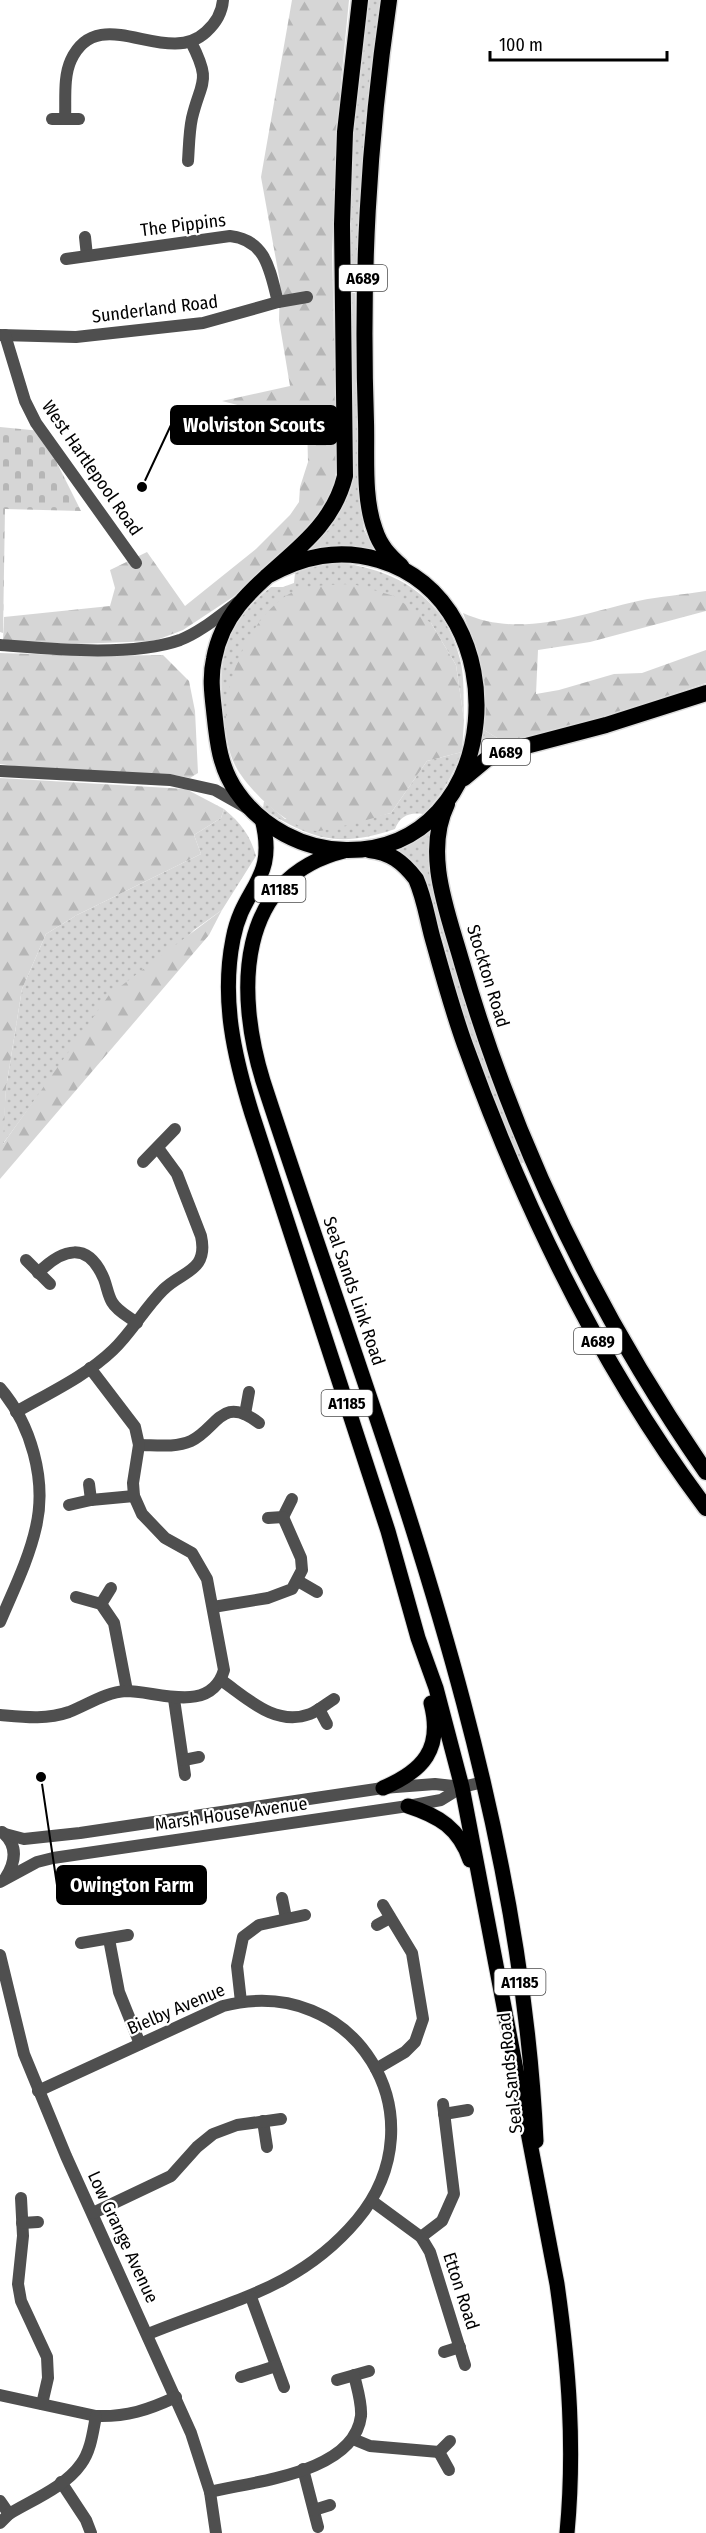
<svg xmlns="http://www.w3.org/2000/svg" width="706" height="2533" viewBox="0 0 706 2533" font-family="'Fira Sans Condensed',sans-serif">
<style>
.grass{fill:url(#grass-dots)}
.forest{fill:url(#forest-firs)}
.cemetery{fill:url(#cemetery-stones)}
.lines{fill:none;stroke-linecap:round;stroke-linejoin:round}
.primary-casing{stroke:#dbdbdb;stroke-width:17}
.trunk-casing{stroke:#dbdbdb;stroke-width:19}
.minor{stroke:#4f4f4f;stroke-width:12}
.tertiary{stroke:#4f4f4f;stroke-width:12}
.primary{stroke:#000;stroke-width:15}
.trunk{stroke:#000;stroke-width:16}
.labels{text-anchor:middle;stroke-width:4.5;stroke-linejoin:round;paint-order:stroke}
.shield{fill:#fff;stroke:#4c4c4c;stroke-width:1.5}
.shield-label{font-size:16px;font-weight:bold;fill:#000}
.street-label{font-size:18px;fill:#000;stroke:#fff}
.leader{fill:none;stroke:#000;stroke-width:2}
.callout-dot{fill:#000;stroke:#fff;stroke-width:2}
.callout{fill:#000;stroke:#000;stroke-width:2}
.callout-label{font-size:20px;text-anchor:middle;font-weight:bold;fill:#fff}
</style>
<defs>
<pattern id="grass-dots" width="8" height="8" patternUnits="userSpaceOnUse" patternTransform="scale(1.5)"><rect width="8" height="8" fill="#d6d6d6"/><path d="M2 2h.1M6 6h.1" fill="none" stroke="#b6b6b6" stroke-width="1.8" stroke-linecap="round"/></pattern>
<pattern id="forest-firs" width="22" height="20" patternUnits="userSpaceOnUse" patternTransform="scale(1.5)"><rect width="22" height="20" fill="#d6d6d6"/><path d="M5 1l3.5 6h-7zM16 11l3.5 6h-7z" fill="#b6b6b6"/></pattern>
<pattern id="cemetery-stones" width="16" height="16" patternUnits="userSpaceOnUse" patternTransform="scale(1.5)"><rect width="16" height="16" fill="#d6d6d6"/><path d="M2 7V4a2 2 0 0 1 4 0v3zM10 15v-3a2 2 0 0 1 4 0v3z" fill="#b6b6b6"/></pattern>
</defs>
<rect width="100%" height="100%" fill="#fff"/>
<!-- grass -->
<g class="grass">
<path d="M368,0H382L364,136L356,282L348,284L353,130Z"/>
<path d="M349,293H355L361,505L364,530L374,549L353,546L308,550L329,529L345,503L352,472Z"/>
<path d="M333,562C394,568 445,596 460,659C465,678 463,700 464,720L456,665L431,623L226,714L227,742C217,676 214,632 271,587H283L294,583L295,573L305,568Z"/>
<path d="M484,730L507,744L482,754L479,751Z"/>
<path d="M462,752C452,776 442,796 423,814C409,812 400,816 395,829C339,848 312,840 263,809L264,801L285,819L359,820L391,813L427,761Z"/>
<path d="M224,809C241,823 250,835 256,856L222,910L194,930L51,1078L2,1145L6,1088L22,989L46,934L77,915L201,854L194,835L221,818Z"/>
<path d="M431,829L429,862L459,981L494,1085L525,1162L519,1164C501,1116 481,1067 464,1018C446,963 440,891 398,849Z"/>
</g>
<!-- forest -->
<g class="forest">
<path d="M292,0H349L341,82L332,250L337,465L333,492L304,533L233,597L183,630L154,641L76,644L3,641L4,617L110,606L115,588L110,570L147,552L185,606L256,549L290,515L299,502L300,487L308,462L307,423L222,401L290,386L279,320L280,282L261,177Z"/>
<path d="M353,584L394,596L431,623L456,665L464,720L462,752L427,761L391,813C376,817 327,832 315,831C297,828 281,816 268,805C257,795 243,780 236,767C209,716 239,630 283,598C301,584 331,585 353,584Z"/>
<path d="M706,591V611L590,642L538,650L536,694L559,690L614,674L642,673L706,650V683L626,710L507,744L484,730C482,688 478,652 463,613C520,639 580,614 638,601C660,596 683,595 706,591Z"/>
<path d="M0,653L98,656L163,655L189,681L195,711L198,773L190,778L174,775L43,770L0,764Z"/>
<path d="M0,778L186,789L224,809L221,818L194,835L201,854L77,915L46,934L22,989L6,1088L3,1144L109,995L222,910L209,935L0,1179Z"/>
</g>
<!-- cemetery -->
<path class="cemetery" d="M0,427L41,431L81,511L5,509L3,633L0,632Z"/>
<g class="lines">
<!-- primary casing -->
<g class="primary-casing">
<g id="primary">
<path d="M262,819C278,881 243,885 233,939C221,999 234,1056 252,1114L388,1531L418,1638L436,1688L462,1787L557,2284C569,2368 575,2448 567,2533"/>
<path d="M344,851C235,878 236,994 263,1081C376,1429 519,1772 536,2141"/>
<path d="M383,1788C423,1771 443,1749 431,1703"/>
<path d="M408,1806C439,1816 459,1828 470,1860"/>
</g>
</g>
<!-- trunk casing -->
<g class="trunk-casing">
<g id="trunk">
<path d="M389,0C368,144 361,276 366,422C367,456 363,498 375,530C380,546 389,555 401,566"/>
<path d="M267,576C303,556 339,548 379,560C522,603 505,852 346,850C304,850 261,827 237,792C219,767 217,739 214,710C212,693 210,676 214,659C229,574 325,559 345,476L342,224L345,132L360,0"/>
<path d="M464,778L488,758L503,752L606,725L706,693"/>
<path d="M447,804C423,854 448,913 462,963C515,1145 598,1316 706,1472"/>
<path d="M369,850C390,852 403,862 416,879C424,897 427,917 432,936C442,972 452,1009 465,1045C524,1209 601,1368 706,1508"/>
</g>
</g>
<!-- minor -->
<g class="minor">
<path d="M52,119H79"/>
<path d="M65,119C66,101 63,77 71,60C99,0 166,69 206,32C216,23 222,13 223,0"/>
<path d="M188,161C189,147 189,132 192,118C201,80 212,83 191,42"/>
<path d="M85,237L87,256"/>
<path d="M66,259L230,236C267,240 270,272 278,302"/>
<path d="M0,335L76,337L203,323L278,302L307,297"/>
<path d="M5,335L25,401L36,423L136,563"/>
<path d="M143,1162L175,1129"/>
<path d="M26,1260L50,1284"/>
<path d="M38,1273C63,1248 88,1241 104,1279C107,1287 108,1295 112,1302C117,1311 129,1317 137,1323"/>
<path d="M0,1388C31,1424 47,1480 36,1527C29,1559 13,1591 0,1622"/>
<path d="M16,1412C49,1393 86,1376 113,1350C132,1332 144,1309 163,1290C181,1271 209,1272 201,1236L177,1174L158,1148"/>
<path d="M245,1414L249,1392"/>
<path d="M139,1445C155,1445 175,1448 191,1441C217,1429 221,1394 259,1423"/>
<path d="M89,1484L91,1500"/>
<path d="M69,1505L91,1500L134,1496"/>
<path d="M268,1518L283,1517L292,1499"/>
<path d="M298,1581L317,1592"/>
<path d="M76,1597L101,1604L114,1623L127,1691"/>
<path d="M101,1604L111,1588"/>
<path d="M213,1607L268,1598L292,1589L302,1570L301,1558L283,1517"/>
<path d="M221,1680C247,1698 275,1727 310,1714C318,1711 326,1704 334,1699"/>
<path d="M174,1699L185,1775"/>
<path d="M319,1709L327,1724"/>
<path d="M0,1715C23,1717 46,1720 69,1712C87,1705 106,1692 126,1691C157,1691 211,1715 224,1670L207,1579L192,1553L165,1538L142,1514L134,1496L133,1483L139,1445L135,1427L90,1368"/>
<path d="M184,1760L199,1757"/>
<path d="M282,1898L286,1918"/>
<path d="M377,1925L390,1918"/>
<path d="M109,1939L119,1992L140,2044"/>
<path d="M81,1943L128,1935"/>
<path d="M0,1955L24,2054L66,2156L191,2433L210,2492L216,2533"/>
<path d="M241,2002L237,1966L243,1937L259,1925L305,1915"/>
<path d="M376,2069L405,2052L415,2042L423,2019L412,1953L383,1905"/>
<path d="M38,2091L223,2006C355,1972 443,2117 357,2220C298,2290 228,2301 148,2334"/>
<path d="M444,2114L468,2110"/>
<path d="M263,2121L267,2147"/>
<path d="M21,2198L23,2236L18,2284L21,2301L47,2357L48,2378L42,2404"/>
<path d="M372,2201L421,2237L430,2252L465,2365"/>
<path d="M93,2213L171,2176L197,2147L213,2134L237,2125L281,2119"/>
<path d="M22,2223L38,2222"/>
<path d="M421,2237L442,2221L454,2194L443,2104"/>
<path d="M251,2297L284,2387"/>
<path d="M444,2352L460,2347"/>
<path d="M241,2377L276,2366"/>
<path d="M337,2380L369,2371"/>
<path d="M0,2395L96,2416C127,2417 148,2410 176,2397"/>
<path d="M353,2439L370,2446L439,2452"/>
<path d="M303,2469L318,2527"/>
<path d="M449,2470L439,2452L450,2441"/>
<path d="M61,2482L86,2520L91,2533"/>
<path d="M210,2492C255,2481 354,2473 361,2416C362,2403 357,2388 354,2375"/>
<path d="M0,2501L9,2514"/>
<path d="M314,2510L330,2505"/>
<path d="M0,2523L9,2514C32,2500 65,2487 81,2464C91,2451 93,2431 96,2416"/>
</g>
<!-- tertiary -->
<g class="tertiary">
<path d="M0,645C51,649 132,657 180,640C201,632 220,615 238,602"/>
<path d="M0,771L170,780L215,790L247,808"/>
<path d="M2,1832C18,1845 16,1861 6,1877"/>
<path d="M5,1834L24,1839L80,1833L383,1788L435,1784L462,1787"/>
<path d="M0,1882L37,1862L53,1858L408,1806L441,1800L462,1787L484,1782"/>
</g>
<!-- primary -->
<use href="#primary" class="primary"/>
<!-- trunk -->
<use href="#trunk" class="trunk"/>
</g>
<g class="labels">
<!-- shield labels -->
<g class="shield">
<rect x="339" y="265" width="48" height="26" rx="4.5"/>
<rect x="482" y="739" width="48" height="26" rx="4.5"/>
<rect x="254.5" y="876" width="51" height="26" rx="4.5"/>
<rect x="574" y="1328" width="48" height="26" rx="4.5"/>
<rect x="321.5" y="1390" width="51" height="26" rx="4.5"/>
<rect x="494.5" y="1969" width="51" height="26" rx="4.5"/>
</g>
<g class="shield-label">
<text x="363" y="284">A689</text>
<text x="506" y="758">A689</text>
<text x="280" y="895">A1185</text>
<text x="598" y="1347">A689</text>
<text x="347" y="1409">A1185</text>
<text x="520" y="1988">A1185</text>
</g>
<!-- street labels -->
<g class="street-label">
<text transform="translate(183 225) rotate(-7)" y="6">The Pippins</text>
<text transform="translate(155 309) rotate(-7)" y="6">Sunderland Road</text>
<text transform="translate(92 468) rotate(55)" y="6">West Hartlepool Road</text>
<text transform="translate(488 976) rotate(73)" y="6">Stockton Road</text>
<text transform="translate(354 1291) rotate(71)" y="6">Seal Sands Link Road</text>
<text transform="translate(231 1814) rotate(-8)" y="6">Marsh House Avenue</text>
<text transform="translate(176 2009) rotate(-23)" y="6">Bielby Avenue</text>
<text transform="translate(510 2073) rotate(-96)" y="6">Seal Sands Road</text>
<text transform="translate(123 2237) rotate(65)" y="6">Low Grange Avenue</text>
<text transform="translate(461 2291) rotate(72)" y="6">Etton Road</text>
</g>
</g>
<!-- callouts -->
<path class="leader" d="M142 487L171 425M41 1777L57 1885"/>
<g class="callout-dot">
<circle cx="142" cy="487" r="6"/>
<circle cx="41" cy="1777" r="6"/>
</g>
<g class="callout">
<rect x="171" y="406" width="166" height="38" rx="6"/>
<rect x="57" y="1866" width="149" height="38" rx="6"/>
</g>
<g class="callout-label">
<text x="254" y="432">Wolviston Scouts</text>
<text x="132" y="1892">Owington Farm</text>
</g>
<!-- scale -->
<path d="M490 51v9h177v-9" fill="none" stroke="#000000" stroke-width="3"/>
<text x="499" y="51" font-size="18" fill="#000000" stroke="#ffffff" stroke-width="4.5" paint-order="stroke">100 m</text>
</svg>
